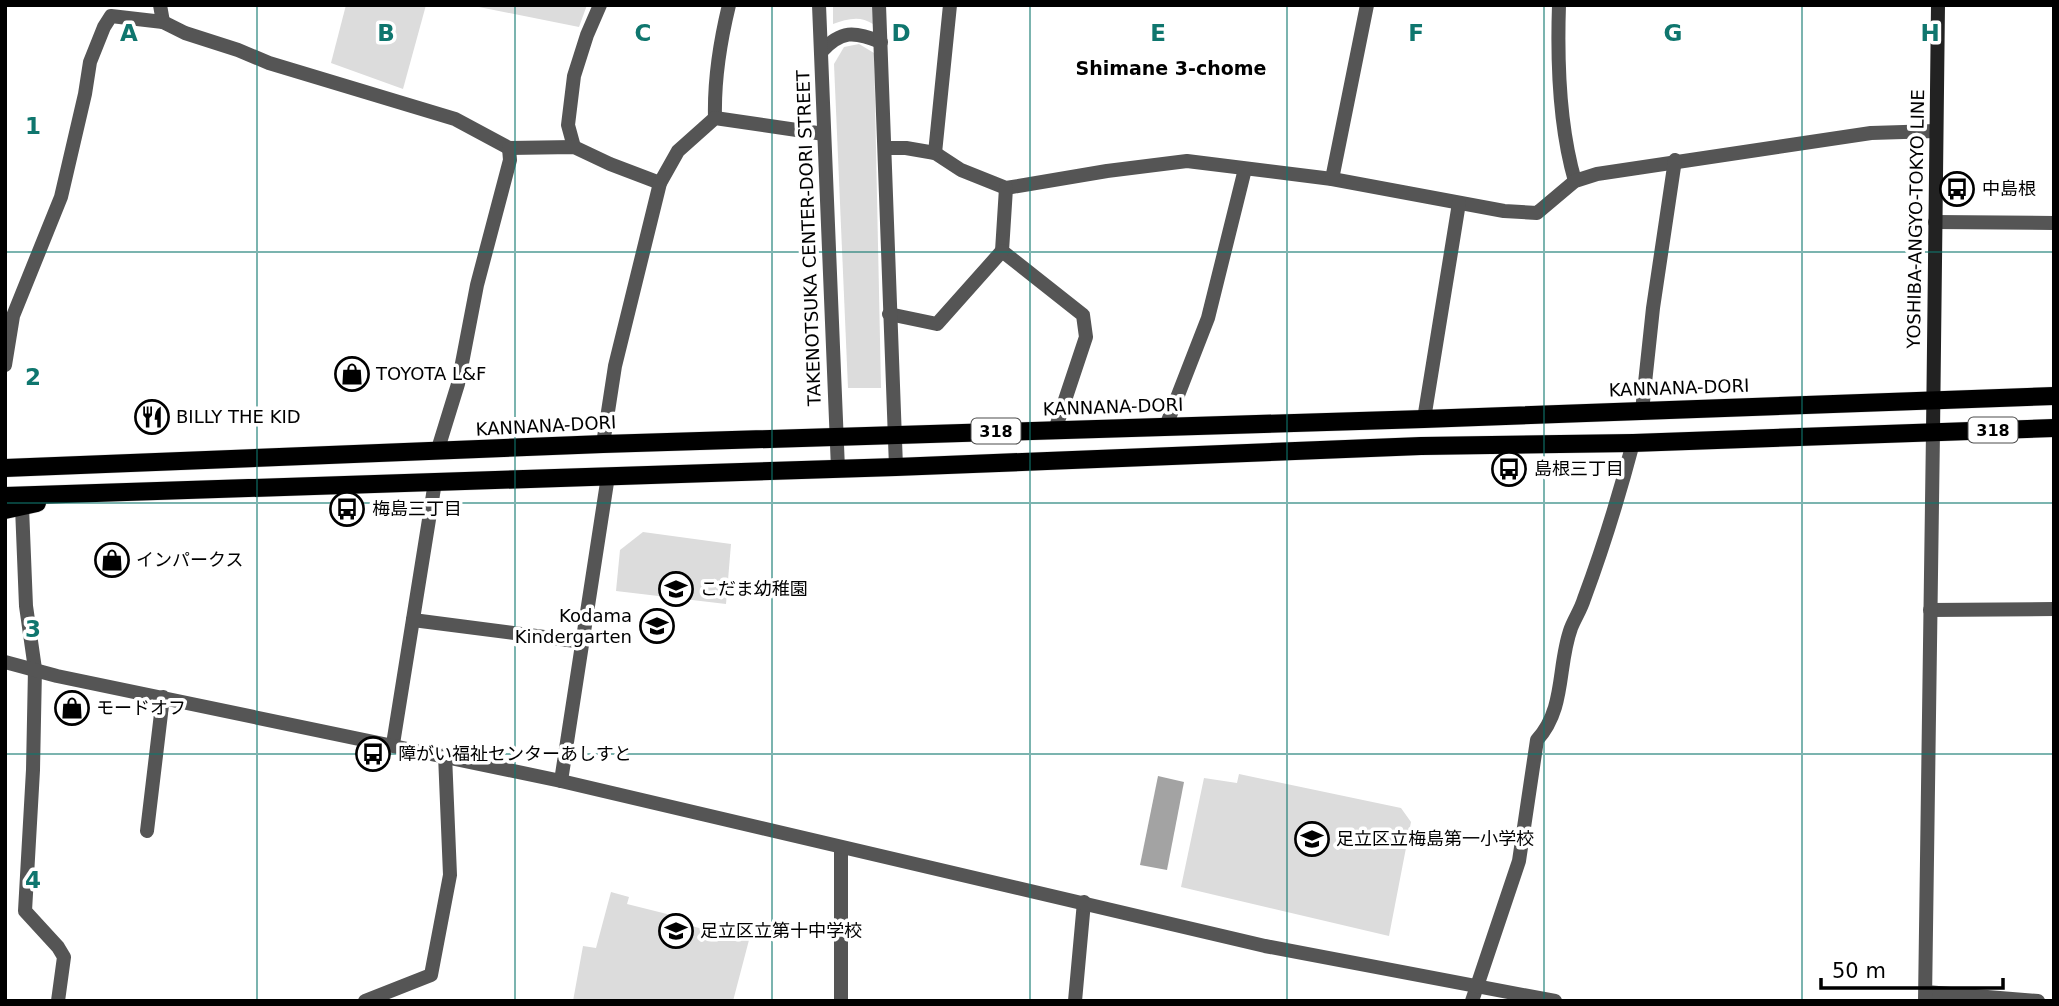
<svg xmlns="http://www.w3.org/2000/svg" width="2059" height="1006" viewBox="0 0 2059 1006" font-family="'DejaVu Sans','Noto Sans JP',sans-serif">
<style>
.green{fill:#dcdcdc}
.water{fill:#a3a3a3}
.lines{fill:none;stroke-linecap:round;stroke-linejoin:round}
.primary-casing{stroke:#dbdbdb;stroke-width:19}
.minor{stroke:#555;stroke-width:14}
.tertiary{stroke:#555;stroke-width:14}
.secondary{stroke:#222;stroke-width:14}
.primary{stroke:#000;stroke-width:18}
.grid{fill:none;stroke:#0f766e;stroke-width:2;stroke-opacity:0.55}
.labels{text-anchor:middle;stroke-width:7;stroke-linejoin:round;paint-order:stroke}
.shield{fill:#fff;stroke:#4c4c4c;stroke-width:2}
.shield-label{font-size:16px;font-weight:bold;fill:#000}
.poi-label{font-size:18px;fill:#000;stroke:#fff;text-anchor:start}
.street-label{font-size:18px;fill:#000;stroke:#fff}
.neighbourhood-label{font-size:19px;font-weight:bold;fill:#000;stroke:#fff}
.grid-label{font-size:23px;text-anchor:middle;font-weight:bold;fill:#0f766e;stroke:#fff;stroke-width:7;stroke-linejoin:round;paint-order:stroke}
</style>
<rect width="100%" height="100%" fill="#fff"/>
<!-- green -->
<g class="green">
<path d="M346,5H426L403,89L331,63Z"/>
<path d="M469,5H587L579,27Z"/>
<path d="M833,5H872L873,24C860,15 847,19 833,24Z"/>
<path d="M859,44L874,53L881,388H848L834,64L844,47Z"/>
<path d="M643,532L731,544L726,604L616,591L620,550Z"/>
<path d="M1239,774L1401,808L1411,822L1389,936L1181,887L1204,778L1237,783Z"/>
<path d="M611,892L629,897L627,904L687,919V925L749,940L733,1001H573L583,946L596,948Z"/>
</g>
<!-- water -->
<path class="water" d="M1158,776L1184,782L1167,870L1140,865Z"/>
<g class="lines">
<!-- primary casing -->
<g class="primary-casing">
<g id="primary">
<path d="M5,468L603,444L1424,419L2054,396"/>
<path d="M5,496L896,467L1421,446L1633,443L2054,428"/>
<path d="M5,510L37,503"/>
</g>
</g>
<!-- minor -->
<g class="minor">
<path d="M160,5L163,22"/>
<path d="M1559,5C1557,63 1559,126 1575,181"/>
<path d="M821,52C841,30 854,31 881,42"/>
<path d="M715,118C714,80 720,42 729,5"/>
<path d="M574,147L568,125L574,76L587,35L600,5"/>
<path d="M886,148H906L935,153L961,170L1006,188L1107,171L1187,161L1332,179L1504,211L1537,213L1575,181L1597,174L1871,133L1936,131"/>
<path d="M935,153L950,5"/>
<path d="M1332,179L1367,5"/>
<path d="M1006,188L1002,251L1083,315L1086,337L1055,430"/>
<path d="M1935,222L2054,223"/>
<path d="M889,314L937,324L1002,251"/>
<path d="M5,365L13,316L61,197L85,94L90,62L104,27L111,16L163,22L185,33L238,50L269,63L455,119L509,148L574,147L610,164L660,183"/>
<path d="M1642,411L1653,308L1675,160"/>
<path d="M1424,419L1459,203"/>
<path d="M1166,426L1208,318L1245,169"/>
<path d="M603,444L615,366L660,183L678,151L715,118L824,134"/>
<path d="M437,452L458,384L477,285L510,160L509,148"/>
<path d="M22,507L26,606L35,669L33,770L25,911L58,947L64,957L58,1001"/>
<path d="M1930,610L2054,609"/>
<path d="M413,620L583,642"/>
<path d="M393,744L435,482"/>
<path d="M561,781L608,476"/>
<path d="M147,831L163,697"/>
<path d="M841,848V1001"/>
<path d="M365,1001L431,975L450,875L445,755"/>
<path d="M1075,1001L1084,902"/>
<path d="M1472,1001L1519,861L1537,740C1566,708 1557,666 1571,628C1575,618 1581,609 1584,599C1603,548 1619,496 1633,443"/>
</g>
<!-- tertiary -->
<g class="tertiary">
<path d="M819,5L838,469"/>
<path d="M879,5L896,467"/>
<path d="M5,662L57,676L561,781L1265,946L1555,1001"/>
<path d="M1926,992L2038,1001"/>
<path d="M1925,1001L1933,432"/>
</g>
<!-- secondary -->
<path class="secondary" d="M1933,432L1938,5"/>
<!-- primary -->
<use href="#primary" class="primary"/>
</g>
<!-- grid -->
<path class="grid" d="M257,5V1001M515,5V1001M772,5V1001M1030,5V1001M1287,5V1001M1544,5V1001M1802,5V1001M5,252H2054M5,503H2054M5,754H2054"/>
<!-- icons -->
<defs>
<g id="bus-ring" transform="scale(1.75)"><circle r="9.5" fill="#fff" stroke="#000" stroke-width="1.5"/><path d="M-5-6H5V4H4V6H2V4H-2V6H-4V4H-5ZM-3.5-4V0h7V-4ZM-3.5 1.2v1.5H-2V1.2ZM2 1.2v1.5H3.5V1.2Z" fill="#000"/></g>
<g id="shop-ring" transform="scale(1.75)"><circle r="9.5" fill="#fff" stroke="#000" stroke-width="1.5"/><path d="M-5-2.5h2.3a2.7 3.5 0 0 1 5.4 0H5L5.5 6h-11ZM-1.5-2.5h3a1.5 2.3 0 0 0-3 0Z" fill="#000"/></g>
<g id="restaurant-ring" transform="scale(1.75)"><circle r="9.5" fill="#fff" stroke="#000" stroke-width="1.5"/><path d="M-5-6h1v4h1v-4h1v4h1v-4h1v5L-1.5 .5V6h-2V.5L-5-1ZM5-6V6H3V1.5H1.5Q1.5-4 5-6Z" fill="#000"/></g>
<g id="school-ring" transform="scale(1.75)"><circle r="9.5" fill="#fff" stroke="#000" stroke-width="1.5"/><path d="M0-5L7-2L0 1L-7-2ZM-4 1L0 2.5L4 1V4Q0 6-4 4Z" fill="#000"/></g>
</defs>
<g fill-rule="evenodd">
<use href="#bus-ring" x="1957" y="189"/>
<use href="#shop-ring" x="352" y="374"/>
<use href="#restaurant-ring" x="152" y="417"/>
<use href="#bus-ring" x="1509" y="469"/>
<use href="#bus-ring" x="347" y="509"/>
<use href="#shop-ring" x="112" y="560"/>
<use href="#school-ring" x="676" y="589"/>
<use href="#school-ring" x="657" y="626"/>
<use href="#shop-ring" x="72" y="708"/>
<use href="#bus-ring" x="373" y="754"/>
<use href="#school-ring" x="1312" y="839"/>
<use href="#school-ring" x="676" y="931"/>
</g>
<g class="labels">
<!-- shield labels -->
<g class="shield">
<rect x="1968.5" y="417.5" width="49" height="25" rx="5"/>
<rect x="971.5" y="418.5" width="49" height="25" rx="5"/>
</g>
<g class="shield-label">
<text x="1993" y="436">318</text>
<text x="996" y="437">318</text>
</g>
<!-- poi labels -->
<g class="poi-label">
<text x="1982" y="195">中島根</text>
<text x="376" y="380">TOYOTA L&amp;F</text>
<text x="176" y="423">BILLY THE KID</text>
<text x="1534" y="475">島根三丁目</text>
<text x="372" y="515">梅島三丁目</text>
<text x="136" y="566">インパークス</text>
<text x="700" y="595">こだま幼稚園</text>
<text x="632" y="622" text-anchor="end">Kodama<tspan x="632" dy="21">Kindergarten</tspan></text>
<text x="96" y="714">モードオフ</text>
<text x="398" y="760">障がい福祉センターあしすと</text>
<text x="1336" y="845">足立区立梅島第一小学校</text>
<text x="700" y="937">足立区立第十中学校</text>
</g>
<!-- street labels -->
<g class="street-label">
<text transform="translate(1916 219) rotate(-89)" y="6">YOSHIBA-ANGYO-TOKYO LINE</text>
<text transform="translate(809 238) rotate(-92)" y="6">TAKENOTSUKA CENTER-DORI STREET</text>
<text transform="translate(1679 388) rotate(-2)" y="6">KANNANA-DORI</text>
<text transform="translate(1113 407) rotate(-2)" y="6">KANNANA-DORI</text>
<text transform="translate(546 426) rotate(-3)" y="6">KANNANA-DORI</text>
</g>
<!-- neighbourhood labels -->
<g class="neighbourhood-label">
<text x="1171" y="75">Shimane 3-chome</text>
</g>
</g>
<g class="grid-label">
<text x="129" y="41">A</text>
<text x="386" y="41">B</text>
<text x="643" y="41">C</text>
<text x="901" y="41">D</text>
<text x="1158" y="41">E</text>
<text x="1416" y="41">F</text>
<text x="1673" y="41">G</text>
<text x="1930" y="41">H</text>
<text x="33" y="134">1</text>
<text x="33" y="385">2</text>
<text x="33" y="637">3</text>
<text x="33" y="888">4</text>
</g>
<!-- border -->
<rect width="2059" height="1006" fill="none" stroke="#000000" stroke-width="14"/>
<!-- scale -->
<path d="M1821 978v10h182v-10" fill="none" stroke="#000000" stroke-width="3.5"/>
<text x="1832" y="978" font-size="21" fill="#000000" stroke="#ffffff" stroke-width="5" paint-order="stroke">50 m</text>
</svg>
